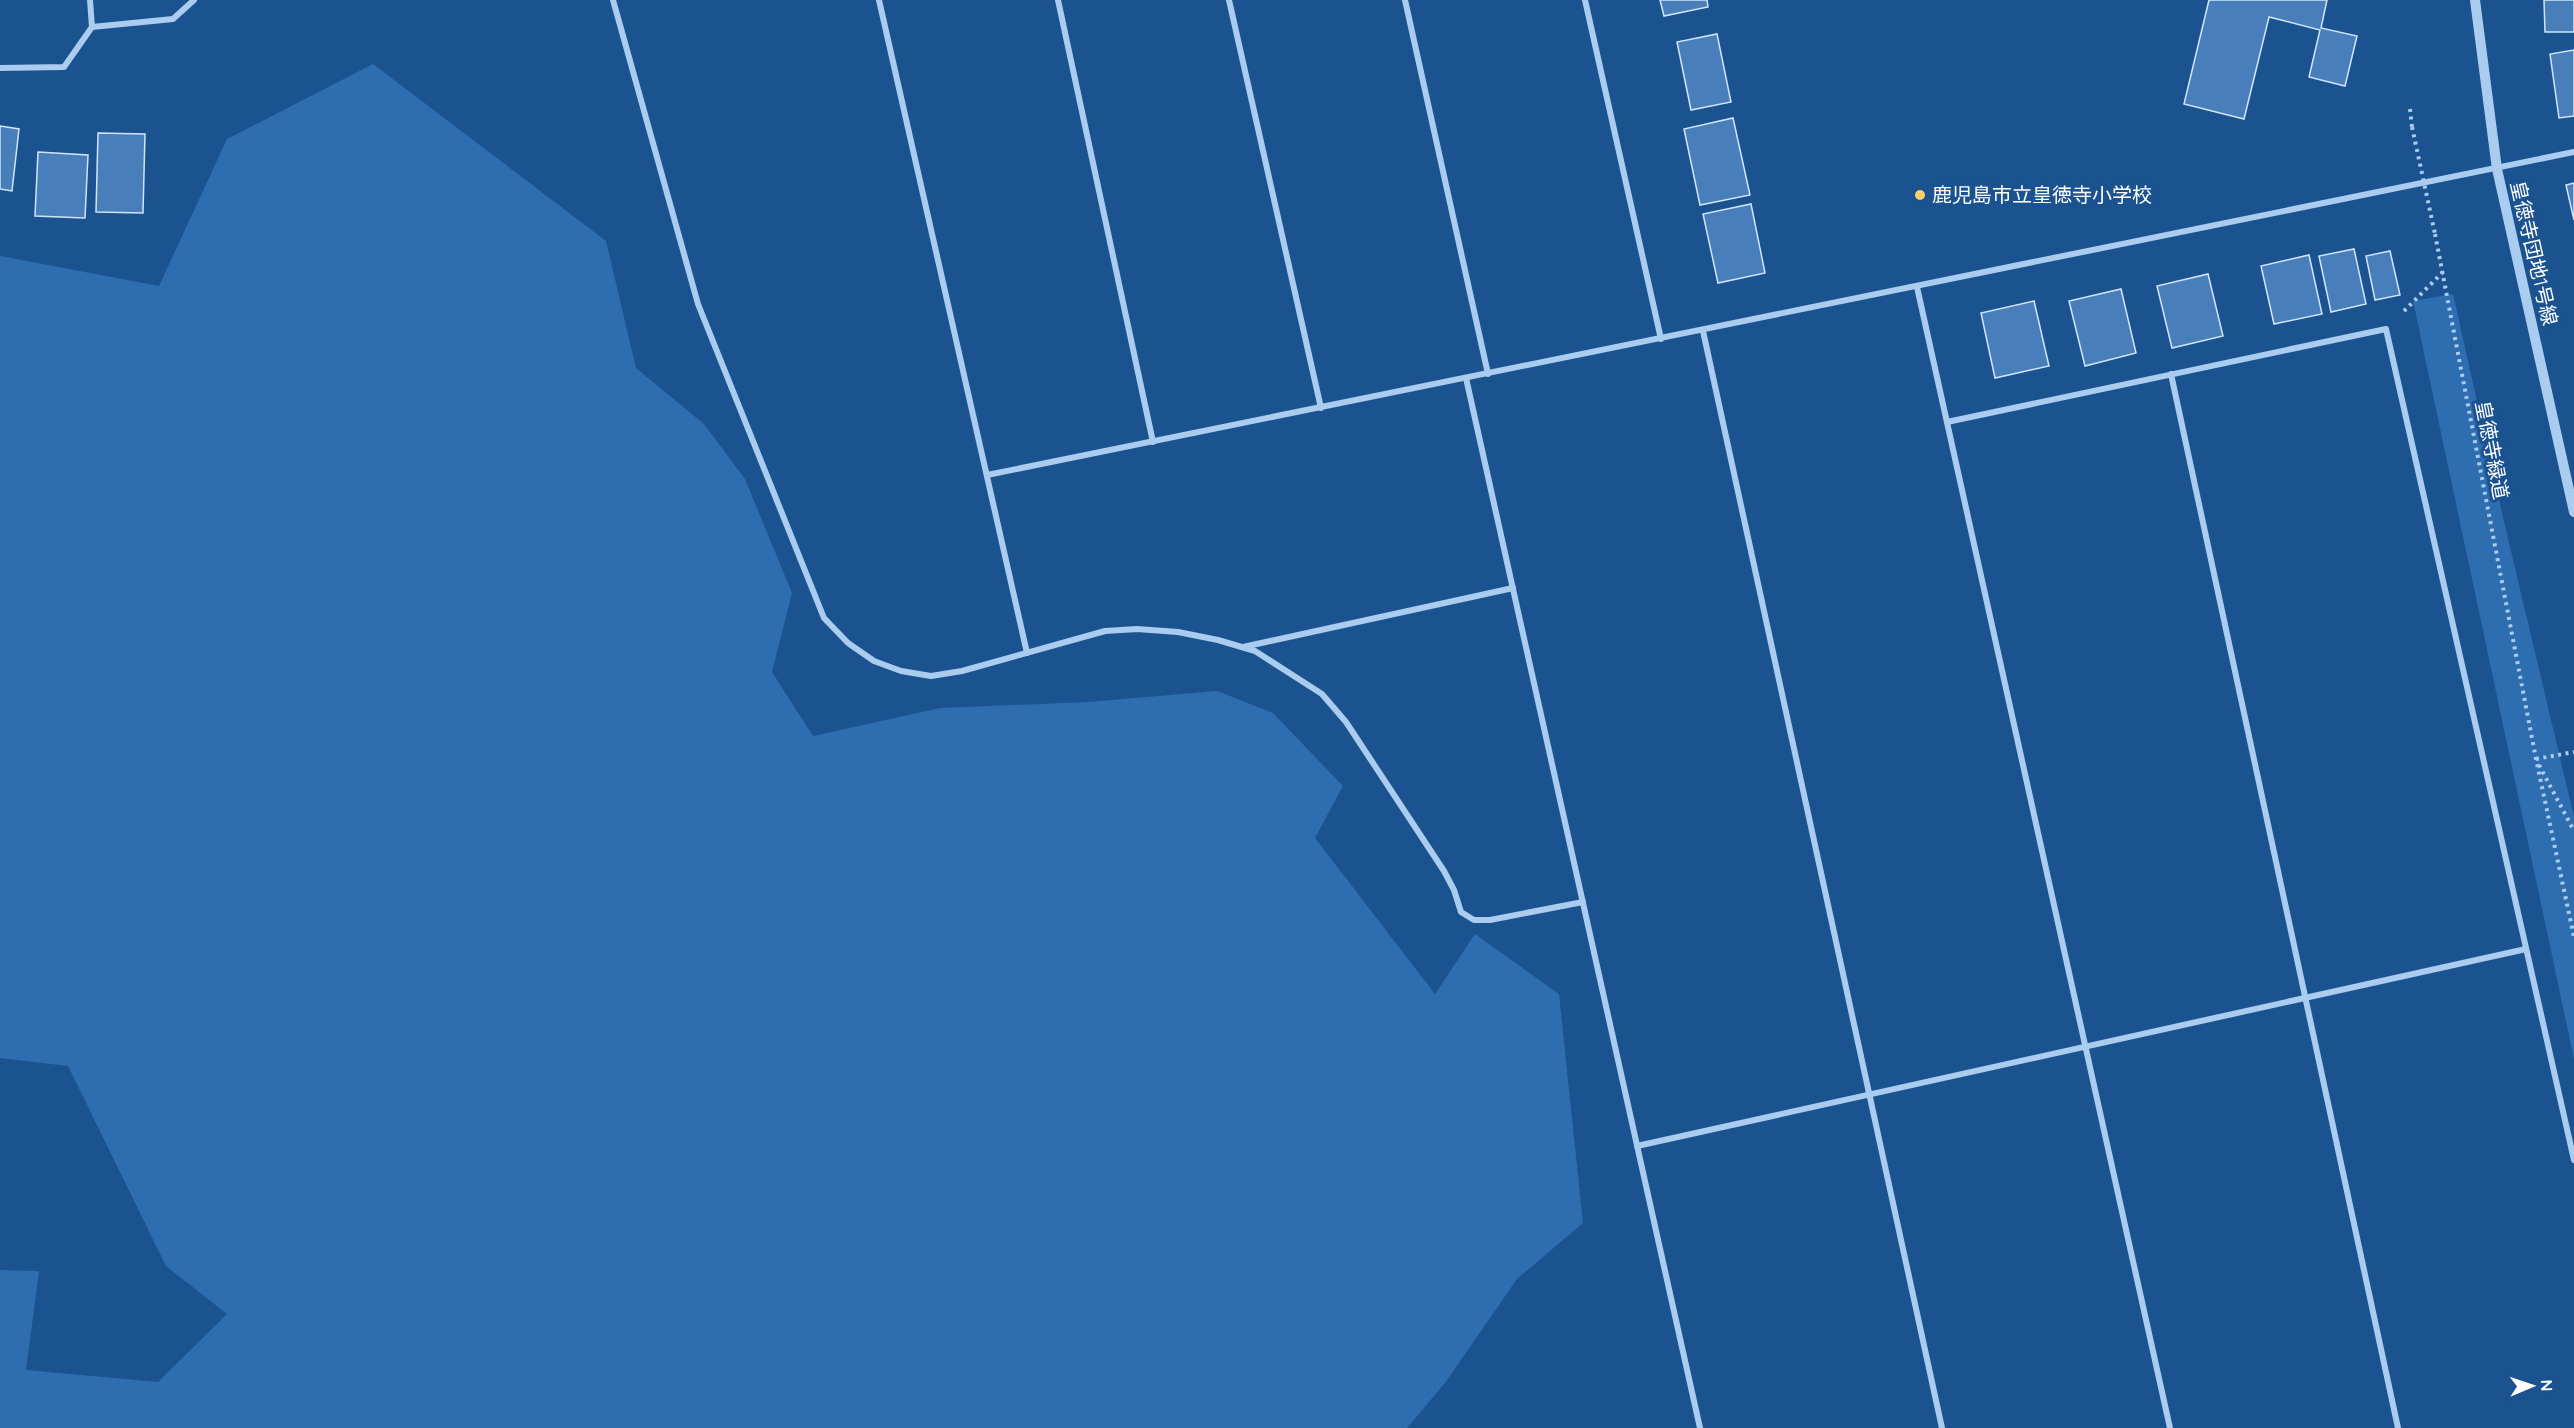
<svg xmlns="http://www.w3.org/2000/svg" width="2574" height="1428" viewBox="0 0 2574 1428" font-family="Quicksand,'Noto Sans JP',sans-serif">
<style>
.green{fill:#2e6daf}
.building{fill:#487fba;stroke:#d0e5fa;stroke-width:1.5}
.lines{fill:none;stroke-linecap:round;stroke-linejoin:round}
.path{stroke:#aaccef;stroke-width:4;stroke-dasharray:3 4.5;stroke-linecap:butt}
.minor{stroke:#aaccef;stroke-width:6}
.tertiary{stroke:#aaccef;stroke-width:10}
.path-bridge{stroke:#aaccef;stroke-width:4;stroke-dasharray:3 4.5;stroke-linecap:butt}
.poi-dot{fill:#ffce68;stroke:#1b5391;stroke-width:2}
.labels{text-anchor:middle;stroke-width:6;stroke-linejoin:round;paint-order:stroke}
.poi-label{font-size:20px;fill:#fff;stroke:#1b5391;text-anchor:start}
.street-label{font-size:20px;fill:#fff;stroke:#1b5391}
</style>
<rect width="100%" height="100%" fill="#1b5391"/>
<!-- green -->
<g class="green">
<path d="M373,64L606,241L636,368L704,424L745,479L792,593L772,672L813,736L940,708L1088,702L1217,691L1273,713L1343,786L1315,838L1435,994L1475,934L1559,994L1583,1223L1517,1279L1445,1383L1407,1428H0V1270L39,1271L26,1370L158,1382L227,1314L166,1266L68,1066L0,1058V256L159,286L227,139Z"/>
<path d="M2453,294L2502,513L2574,817V1059L2413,301Z"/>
</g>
<!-- building -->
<g class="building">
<path d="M1660,0H1707L1708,7L1664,16Z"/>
<path d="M2209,0H2327L2321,28L2357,36L2345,86L2309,77L2320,30L2269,17L2244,119L2184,104Z"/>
<path d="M2544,0H2574V32H2545Z"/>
<path d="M1717,34L1731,102L1691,110L1677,42Z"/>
<path d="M2574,50V116L2559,118L2550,54Z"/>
<path d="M1733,118L1750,195L1700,205L1684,129Z"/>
<path d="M0,126L19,129L12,191L0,189Z"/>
<path d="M98,133L145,134L143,213L96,212Z"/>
<path d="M38,152L88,155L85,218L35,216Z"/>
<path d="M2574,183V220L2566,185Z"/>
<path d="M1751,204L1765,273L1718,283L1703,214Z"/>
<path d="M2354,249L2366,304L2331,312L2319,256Z"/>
<path d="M2390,251L2400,295L2375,300L2366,256Z"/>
<path d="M2309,255L2322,314L2274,324L2261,266Z"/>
<path d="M2208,274L2223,336L2172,348L2157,286Z"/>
<path d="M2121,289L2136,353L2085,366L2069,301Z"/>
<path d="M2034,301L2049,366L1995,378L1981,313Z"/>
</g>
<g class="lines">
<!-- path -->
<g class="path">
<path d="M2410,109L2412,127"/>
<path d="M2435,234L2536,759L2574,937"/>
<path d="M2404,311L2443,272"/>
<path d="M2536,759L2574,752"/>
<path d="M2539,765L2574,831"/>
</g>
<!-- minor -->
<g class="minor">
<path d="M90,0L92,27"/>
<path d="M613,0L698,304L824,618L848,643L874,661L901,671L931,676L962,671L1105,631L1137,629L1178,632L1218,640L1255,651L1322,694L1346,722L1444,871L1454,890L1461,912L1474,920H1490L1583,902"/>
<path d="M879,0L1027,653"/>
<path d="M1058,0L1153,442"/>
<path d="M1229,0L1321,408"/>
<path d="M1405,0L1488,374"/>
<path d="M1585,0L1661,339"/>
<path d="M0,68L64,67L92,27L173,19L194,0"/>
<path d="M1917,287L2170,1428"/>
<path d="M1703,331L1942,1428"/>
<path d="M2171,374L2398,1428"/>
<path d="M1466,378L1700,1428"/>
<path d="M1947,422L2386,329L2574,1160"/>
<path d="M987,475L2574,152"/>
<path d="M1243,647L1513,588"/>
<path d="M1637,1146L2526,949"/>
</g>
<!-- tertiary -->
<path class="tertiary" d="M2475,0L2497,169L2574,512"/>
<!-- path-bridge -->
<path class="path-bridge" d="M2412,127L2435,234"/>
</g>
<!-- markers -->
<circle class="poi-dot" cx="1920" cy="195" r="6"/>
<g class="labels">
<!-- poi labels -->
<g class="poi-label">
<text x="1932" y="202">鹿児島市立皇徳寺小学校</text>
</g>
<!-- street labels -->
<g class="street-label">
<text transform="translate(2534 253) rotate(77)" y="7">皇徳寺団地1号線</text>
<text transform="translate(2492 450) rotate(79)" y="7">皇徳寺緑道</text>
</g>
</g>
<!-- north arrow -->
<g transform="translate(2532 1386) rotate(88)" stroke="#1b5391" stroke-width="4.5" paint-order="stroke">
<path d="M0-4.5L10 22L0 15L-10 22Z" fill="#ffffff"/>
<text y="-9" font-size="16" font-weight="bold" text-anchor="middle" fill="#ffffff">N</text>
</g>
</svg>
